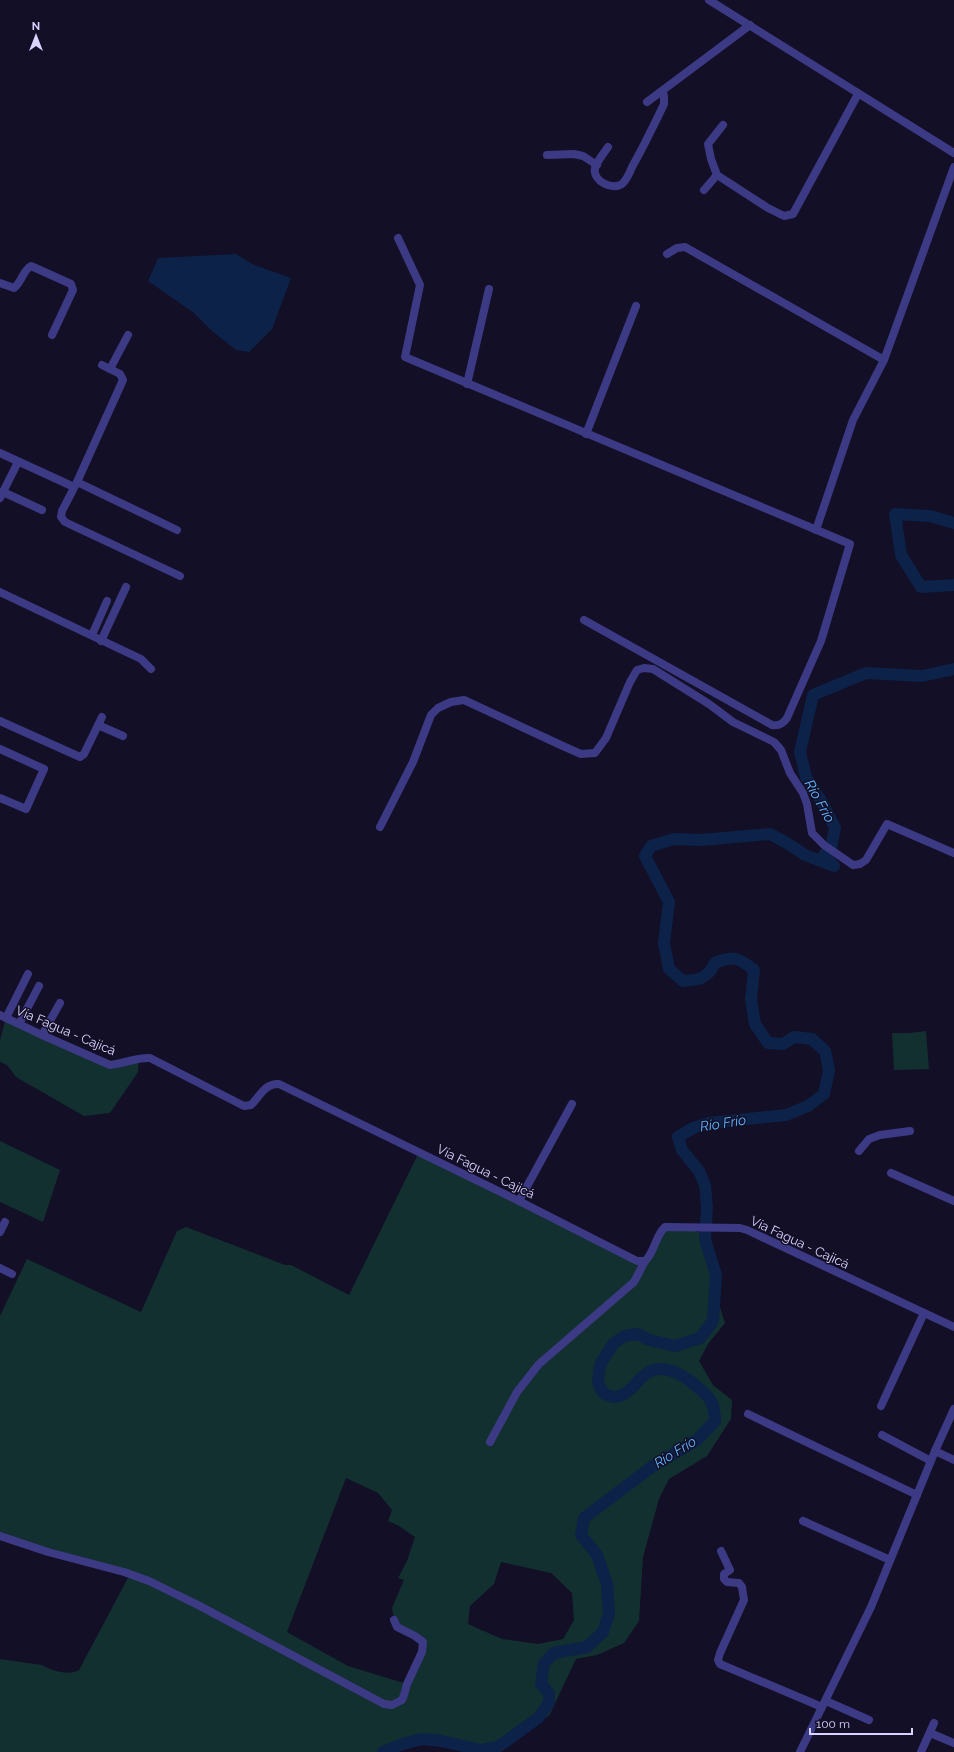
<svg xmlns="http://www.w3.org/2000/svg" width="954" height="1752" viewBox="0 0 954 1752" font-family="Raleway,sans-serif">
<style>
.green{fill:#12302f;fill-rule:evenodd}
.water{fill:#0c2248}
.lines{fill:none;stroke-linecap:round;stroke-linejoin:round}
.river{stroke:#0c2248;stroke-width:12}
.minor{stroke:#3d3a85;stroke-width:8}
.labels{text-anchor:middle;stroke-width:3;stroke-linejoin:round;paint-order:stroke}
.street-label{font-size:13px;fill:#d9d4ff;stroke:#130f26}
.water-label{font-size:14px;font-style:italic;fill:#62b6ff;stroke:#130f26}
</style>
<rect width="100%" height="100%" fill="#130f26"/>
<!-- green -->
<g class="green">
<path d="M6,1018L110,1065L139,1057L138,1072L110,1113L84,1116L16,1077L7,1065L0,1062V1040Z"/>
<path d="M926,1031L929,1069L894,1070L892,1033H910Z"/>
<path d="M0,1141L60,1170L43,1222L0,1202Z"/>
<path d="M419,1152L645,1261L660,1231L696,1228V1232H706L707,1249L716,1275L714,1298L719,1304L725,1323L708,1344L699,1361L713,1385L732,1400L731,1419L707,1456L669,1479L659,1499L643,1557L639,1621L624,1643L597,1655L576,1659L549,1716L516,1734L498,1747L481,1750L441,1741L422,1739L402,1744L383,1752H0V1659L42,1665C52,1671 69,1676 79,1670L130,1574L0,1536V1316L27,1259L141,1312L177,1231L186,1227L285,1265H291L349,1295ZM346,1478L378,1493L392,1510L388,1521L399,1526L415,1537L407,1561L398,1578L404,1580L392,1608L394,1620L423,1643L407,1684L348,1666L287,1632ZM501,1562L551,1573L572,1593L574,1620L563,1639L538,1644L502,1639L468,1624L470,1606L494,1584Z"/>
</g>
<!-- water -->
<path class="water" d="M236,254L252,264L291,278L272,329L249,352L236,350L212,331L194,313L148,281L158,258Z"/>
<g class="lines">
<!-- river -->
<g class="river">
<path d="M954,523L930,516L895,514L901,555L921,587L954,585"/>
<path d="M383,1752L403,1744L422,1739L441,1741L481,1750L498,1747L538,1718L549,1703V1693L541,1684L544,1663L554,1653L587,1647L603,1632L609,1613L607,1584L597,1555L581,1535L584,1518L653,1466L697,1440L715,1421C715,1402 709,1396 695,1385C678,1371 657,1360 639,1380C632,1388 626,1396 614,1397C610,1397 606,1394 603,1393L598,1383L599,1371L601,1363L613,1344L624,1336L638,1334L649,1340L675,1346L700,1338L713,1321L716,1275L705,1239L707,1208L705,1185L699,1171L682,1150L678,1137L693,1128L709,1123L786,1115L808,1106L824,1094L829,1070L825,1051L812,1039L794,1037L783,1044L768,1043L755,1024L751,999L754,970C739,958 734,955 715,963C707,979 699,980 683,981L669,969L664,943L669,902L645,856L651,846L674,839L701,840L770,834L787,843L805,855L834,866L824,855L831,848L835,828L823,804L806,777L800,752L813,695L866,673L922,676L954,669"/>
</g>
<!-- minor -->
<g class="minor">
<path d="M709,0L954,153"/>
<path d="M647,102L750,25"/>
<path d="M723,125L708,144L711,159L717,175L768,208L784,216L793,214L858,94"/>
<path d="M608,147C604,153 597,161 595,168C592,181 614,192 623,183C627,179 630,172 632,167C644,146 654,125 664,104V96L662,91"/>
<path d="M547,155L574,154L583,156L597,165"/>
<path d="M704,190L717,175"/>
<path d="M398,238L420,285L405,357L850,544L821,641L787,718C783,724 779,726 772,725L584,620"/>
<path d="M667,254L677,248L685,247L884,360L853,420L816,530"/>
<path d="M0,283L14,288C22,282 23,270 31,266L71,284L73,290L52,335"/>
<path d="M884,360L954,167"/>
<path d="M102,365L120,374L123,380L77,482L62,511L61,517L65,522L180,576"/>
<path d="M110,369L128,335"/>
<path d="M467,384L489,289"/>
<path d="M586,434L636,306"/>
<path d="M0,453L74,487"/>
<path d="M77,482L177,530"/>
<path d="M3,492L42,510"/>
<path d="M0,498L18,462"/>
<path d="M0,592L141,659L151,669"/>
<path d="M92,635L107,601"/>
<path d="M101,641L126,587"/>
<path d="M0,721L80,757L84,754L102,717"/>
<path d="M98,725L123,736"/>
<path d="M0,749L44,769L26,809L0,798"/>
<path d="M380,827L413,762L431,715L438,708L451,702L464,700L565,747L581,754L595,753L606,738L630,682L637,670L644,668L653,669L709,704L733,722L774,742L781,750L790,773L803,793L807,804L812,833L824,845L853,865L860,864L866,860L887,824L954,853"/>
<path d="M0,1015L42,1035L110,1065C124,1064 136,1057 150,1058L244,1106L251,1105C260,1096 265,1083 279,1084L519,1201L637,1261H645C655,1252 655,1236 665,1227L740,1228L747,1230L954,1327"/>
<path d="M6,1018L28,974"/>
<path d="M19,1024L39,986"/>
<path d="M42,1035L60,1003"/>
<path d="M859,1151L869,1139L880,1135L910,1131"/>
<path d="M891,1173L954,1201"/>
<path d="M519,1201L572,1104"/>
<path d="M0,1232L5,1222"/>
<path d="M0,1268L12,1274"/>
<path d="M881,1406L924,1313"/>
<path d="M748,1414L917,1495"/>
<path d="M882,1435L931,1461"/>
<path d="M490,1442L517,1392L539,1364L634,1282L645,1261"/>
<path d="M935,1451L954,1460"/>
<path d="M803,1521L890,1560"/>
<path d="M0,1536L48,1552L124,1572L149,1581L198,1605L384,1704L392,1705L402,1700L404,1695L407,1684L422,1652L423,1642L415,1636L397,1627L394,1620"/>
<path d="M721,1551L730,1570L724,1574V1579L727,1582L739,1583L742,1587L744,1600L720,1653L718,1660L720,1664L822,1707"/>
<path d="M826,1701L869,1720"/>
<path d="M930,1733L954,1743"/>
<path d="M800,1752L871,1607L935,1451L954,1409"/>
<path d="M921,1752L934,1723"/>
</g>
</g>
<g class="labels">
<!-- street labels -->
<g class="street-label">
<text transform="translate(66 1030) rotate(23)" y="5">Vía Fagua - Cajicá</text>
<text transform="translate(486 1171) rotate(26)" y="5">Vía Fagua - Cajicá</text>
<text transform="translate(800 1242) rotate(25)" y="5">Vía Fagua - Cajicá</text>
</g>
<!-- water labels -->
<g class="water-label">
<text transform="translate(820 801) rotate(61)" y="5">Río Frío</text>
<text transform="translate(723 1123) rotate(-9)" y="5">Río Frío</text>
<text transform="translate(675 1452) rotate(-32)" y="5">Río Frío</text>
</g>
</g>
<!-- north arrow -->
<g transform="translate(36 36)" stroke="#130f26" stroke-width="3" paint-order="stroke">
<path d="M0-3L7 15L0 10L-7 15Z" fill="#d9d4ff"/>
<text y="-6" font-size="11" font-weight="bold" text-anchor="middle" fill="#d9d4ff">N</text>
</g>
<!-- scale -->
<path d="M810 1728v6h102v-6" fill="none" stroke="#d9d4ff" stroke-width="2"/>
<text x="816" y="1728" font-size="12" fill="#d9d4ff" stroke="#130f26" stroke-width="3" paint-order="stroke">100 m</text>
</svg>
